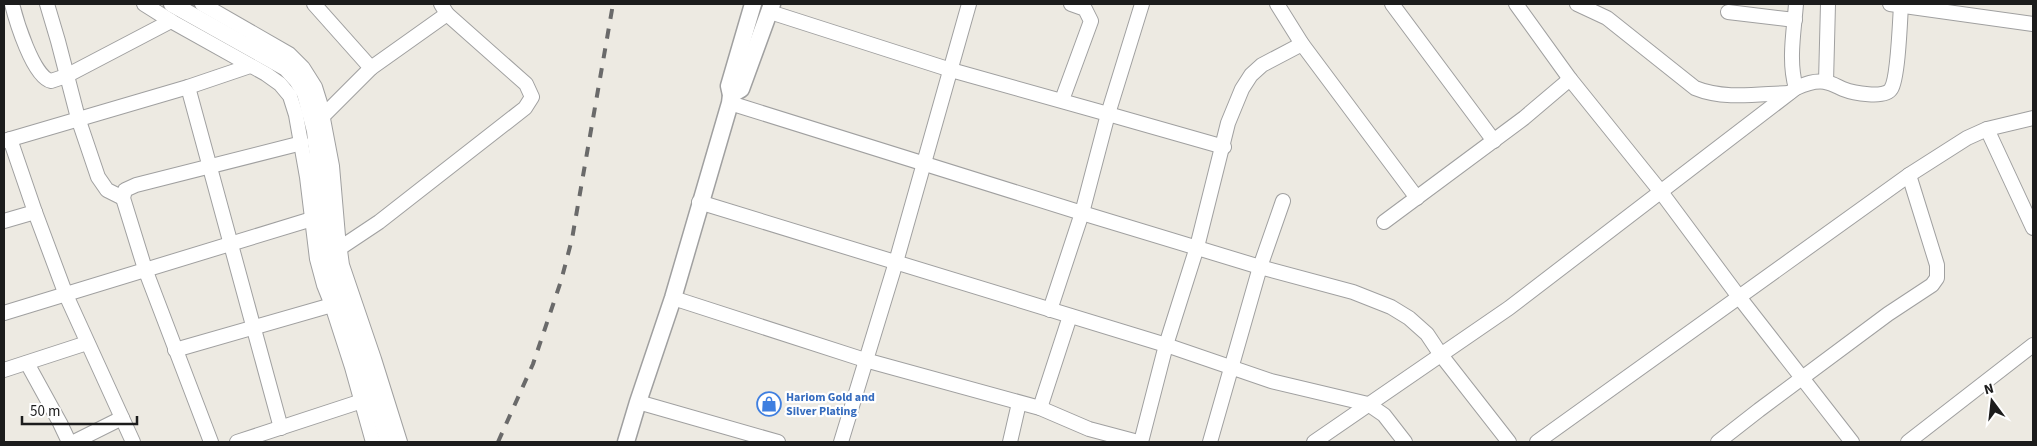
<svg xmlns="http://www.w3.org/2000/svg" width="2037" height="446" viewBox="0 0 2037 446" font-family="'Source Sans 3',sans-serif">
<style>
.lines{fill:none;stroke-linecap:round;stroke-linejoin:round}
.minor-casing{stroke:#a0a0a0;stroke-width:16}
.tertiary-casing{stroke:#a0a0a0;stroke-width:19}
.minor{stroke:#fff;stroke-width:14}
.tertiary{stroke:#fff;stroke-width:16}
.rail{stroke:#6a6a6a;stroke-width:4;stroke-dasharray:10 10;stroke-linecap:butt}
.labels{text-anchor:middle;stroke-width:4.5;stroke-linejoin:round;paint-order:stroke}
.shop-label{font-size:12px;font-weight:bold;fill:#366cbe;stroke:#fff;text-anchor:start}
</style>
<rect width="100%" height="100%" fill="#edeae2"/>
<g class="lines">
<!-- minor casing -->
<g class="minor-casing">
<g id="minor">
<path d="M12,4C16,20 33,77 51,81L66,76L171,21"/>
<path d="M47,4L58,41L78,118L98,177L107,190L123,198"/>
<path d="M144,4L171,21L266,74L280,84L290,96L296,115L307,177L317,259L324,285L332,305L352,367L373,442"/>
<path d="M202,4L289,54L303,68L315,87L320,103L332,166L338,236L342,265L374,359L400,442"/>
<path d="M314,4L371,68L447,14L441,4"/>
<path d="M1142,4L1108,114L1224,147"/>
<path d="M1277,4L1302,44L1417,198"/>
<path d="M1392,4L1494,141"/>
<path d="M1516,4L1570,79"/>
<path d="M1577,4L1607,18L1695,88C1724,100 1758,94 1789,93"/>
<path d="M1796,4C1794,31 1788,61 1796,88"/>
<path d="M1890,4L2033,24"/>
<path d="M770,12L951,70L1108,114L1082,213L1050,310"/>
<path d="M1728,12L1795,20"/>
<path d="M1826,82L1828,4"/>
<path d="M188,87L281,428"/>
<path d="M1062,100L1091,21L1085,9L1071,4"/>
<path d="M730,103L1082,213L1260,267L1353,292L1391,307L1409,318L1427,334L1441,355L1509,442"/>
<path d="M323,116L371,68"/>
<path d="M1987,129L2033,228"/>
<path d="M10,139L35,212L66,295L133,442"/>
<path d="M4,141L188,87L250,66"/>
<path d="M699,202L1166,345L1271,381L1368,404L1384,415L1405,442"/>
<path d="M4,221L35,212"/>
<path d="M1384,222L1524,118L1570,79L1661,192L1739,297L1852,442"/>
<path d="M340,248L379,222L525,108L532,97L526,84L447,14"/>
<path d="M673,298L865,360L1040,408L1089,429L1138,442"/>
<path d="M4,313L312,219"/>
<path d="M175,350L332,305"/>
<path d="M27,363L60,423L69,442"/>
<path d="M4,370L87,343"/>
<path d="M638,402L778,442"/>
<path d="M1040,408L1070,316"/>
<path d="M74,442L122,418"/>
<path d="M211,442L145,269L123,198L125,190L136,185L302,143"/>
<path d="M237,442L362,401"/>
<path d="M841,442L896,262L969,4"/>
<path d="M1010,442L1019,403"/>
<path d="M1141,442L1166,345L1197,247L1228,123L1242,89L1251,75L1262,65L1302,44"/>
<path d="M1210,442L1260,267L1283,201"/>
<path d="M1314,442L1509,308L1796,88C1805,84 1815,80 1825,82C1832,83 1838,87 1843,89C1853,93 1885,99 1891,89C1898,79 1900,21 1901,5"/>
<path d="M1537,442L1909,175L1967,138L1987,129L2033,118"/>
<path d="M1718,442L1759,410L1888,314L1932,285L1937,278V265L1909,175"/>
<path d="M1908,442L2033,345"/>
</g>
</g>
<!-- tertiary casing -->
<g class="tertiary-casing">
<g id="tertiary">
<path d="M172,4L286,68L297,80L305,93L315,131L330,264L338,290L364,358L388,442"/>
<path d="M731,95L741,89L772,4"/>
<path d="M626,442L638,402L673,298L730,103L731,95L729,86L753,4"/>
</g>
</g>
<!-- minor -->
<use href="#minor" class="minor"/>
<!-- tertiary -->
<use href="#tertiary" class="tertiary"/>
<!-- rail -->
<path class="rail" d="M498,442L533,364L561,281L572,239L613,4"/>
</g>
<!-- icons -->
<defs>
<g id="shop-ring" transform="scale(1.25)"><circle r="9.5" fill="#fff" stroke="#3f7fe0" stroke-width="1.5"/><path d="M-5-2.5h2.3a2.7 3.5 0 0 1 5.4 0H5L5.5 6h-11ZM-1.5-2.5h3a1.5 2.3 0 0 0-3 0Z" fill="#3f7fe0"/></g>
</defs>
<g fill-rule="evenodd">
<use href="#shop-ring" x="769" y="404"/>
</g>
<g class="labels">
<!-- shop labels -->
<g class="shop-label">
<text x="786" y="401">Hariom Gold and<tspan x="786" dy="14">Silver Plating</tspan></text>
</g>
</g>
<!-- border -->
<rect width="2037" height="446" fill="none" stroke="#1c1c1c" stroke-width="10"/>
<!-- north arrow -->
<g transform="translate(1992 401) rotate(345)" stroke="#ffffff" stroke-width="4" paint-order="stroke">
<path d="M0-4L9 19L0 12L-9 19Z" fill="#1c1c1c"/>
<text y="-8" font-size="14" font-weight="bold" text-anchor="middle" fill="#1c1c1c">N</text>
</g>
<!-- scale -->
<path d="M22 416v8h115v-8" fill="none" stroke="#1c1c1c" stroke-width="2.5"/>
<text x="30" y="416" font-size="15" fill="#1c1c1c" stroke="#ffffff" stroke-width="4" paint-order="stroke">50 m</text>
</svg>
